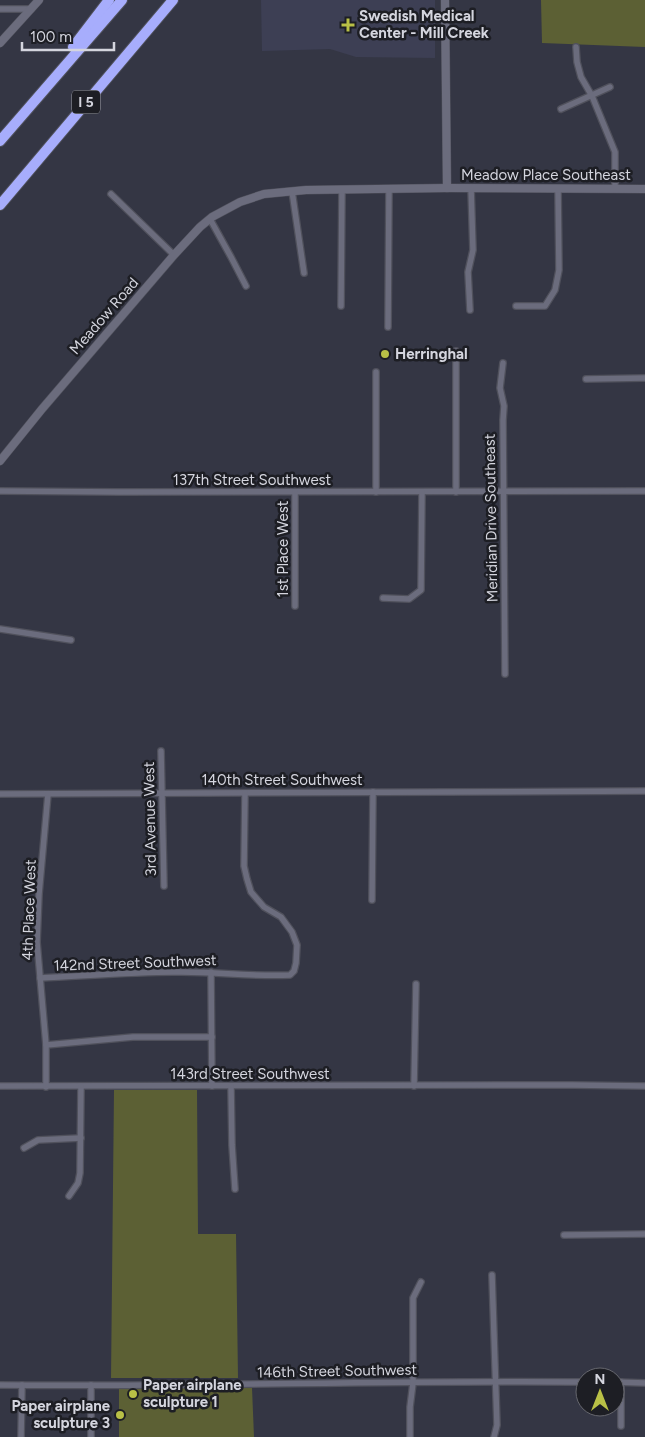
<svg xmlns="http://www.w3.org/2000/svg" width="645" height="1437" viewBox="0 0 645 1437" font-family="Figtree,sans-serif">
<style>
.built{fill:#3d3f54}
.green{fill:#5c6034}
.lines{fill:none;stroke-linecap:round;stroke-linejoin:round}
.street-casing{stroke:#50515c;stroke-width:8}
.secondary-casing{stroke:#50515c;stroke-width:9}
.highway-casing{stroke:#50515c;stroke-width:12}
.street{stroke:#6b6c7d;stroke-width:5.5}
.secondary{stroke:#6b6c7d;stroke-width:8}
.highway{stroke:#a7adfc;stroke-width:10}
.poi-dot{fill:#b9c046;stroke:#1d1e24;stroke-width:2}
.labels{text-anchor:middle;stroke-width:5;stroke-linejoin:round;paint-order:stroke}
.shield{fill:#1d1e24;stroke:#9d9ea6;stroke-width:1}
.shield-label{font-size:14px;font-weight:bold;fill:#d4d5de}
.poi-label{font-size:15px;font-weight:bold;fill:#d4d5de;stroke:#1d1e24;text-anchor:start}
.street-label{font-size:15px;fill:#d4d5de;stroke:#1d1e24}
</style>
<rect width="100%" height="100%" fill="#343644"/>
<!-- built -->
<path class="built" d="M261,0H435V58L356,57L330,49L262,51Z"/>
<!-- green -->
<g class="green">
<path d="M541,0H645V47L542,43Z"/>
<path d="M114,1090H197L198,1234H236L238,1378H111Z"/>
<path d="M119,1388H252L254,1437H119Z"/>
</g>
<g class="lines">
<!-- street casing -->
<g class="street-casing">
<g id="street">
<path d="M0,9H31"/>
<path d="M576,47L577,62L581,77L592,96L615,152V189"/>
<path d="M561,109L610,87"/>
<path d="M292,191L304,273"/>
<path d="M111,194L174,255"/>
<path d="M210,219L231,257L246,286"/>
<path d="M341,306L342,189"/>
<path d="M516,306H545L555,290L559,270L558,189"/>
<path d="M470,310L468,272L473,250L471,188"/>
<path d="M388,327L389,189"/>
<path d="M456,351V492"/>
<path d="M503,363L500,388L504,406L503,420L505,674"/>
<path d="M376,372V492"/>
<path d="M586,379L645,378"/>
<path d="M0,491L119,492L645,491"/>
<path d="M295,492V606"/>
<path d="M383,598L409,599L421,590L422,492"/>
<path d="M0,629L71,640"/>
<path d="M161,751L164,886"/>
<path d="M0,794L645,791"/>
<path d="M372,900L373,792"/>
<path d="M211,972L212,1086"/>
<path d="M40,978C85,976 130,972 174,972C213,971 251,977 290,975L294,971L296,963L297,945L292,932L281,917L264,907L251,892L247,879L244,866L245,793"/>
<path d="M46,1045L133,1037H212"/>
<path d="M0,1086L573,1085L645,1086"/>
<path d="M231,1086L232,1145L235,1189"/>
<path d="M414,1086L416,984"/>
<path d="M46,1087V1045L37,942L39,894L48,794"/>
<path d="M24,1148L38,1140L81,1138"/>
<path d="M69,1196L78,1183L80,1173L81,1087"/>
<path d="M564,1235L645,1234"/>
<path d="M492,1275L497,1425L494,1437"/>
<path d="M615,1382L645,1383"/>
<path d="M621,1382V1426"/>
<path d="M0,1385C195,1387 390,1380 585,1382"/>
<path d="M91,1385V1437"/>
<path d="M21,1437L22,1385"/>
<path d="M410,1437V1407L413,1383V1298L421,1282"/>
</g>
</g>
<!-- secondary casing -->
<g class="secondary-casing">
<g id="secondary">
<path d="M445,0L447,188"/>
<path d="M0,43L39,0"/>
<path d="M0,461L42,409L174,255L200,227L212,217L240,202L264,194L306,190L447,188L645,189"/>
</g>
</g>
<!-- highway casing -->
<g class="highway-casing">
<g id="highway">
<path d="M73,47L109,0"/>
<path d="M0,141L122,0"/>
<path d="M0,205L173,0"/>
</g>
</g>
<!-- street -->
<use href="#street" class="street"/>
<!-- secondary -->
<use href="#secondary" class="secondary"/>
<!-- highway -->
<use href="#highway" class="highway"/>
</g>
<!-- markers -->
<g class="poi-dot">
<path d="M345.5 17.5h5v5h5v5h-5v5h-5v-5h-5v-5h5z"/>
<circle cx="385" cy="354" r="5"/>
<circle cx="133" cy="1394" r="5"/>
<circle cx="120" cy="1415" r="5"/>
</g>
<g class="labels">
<!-- shield labels -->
<rect class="shield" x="72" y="90.5" width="28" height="23" rx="4"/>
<g class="shield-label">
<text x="86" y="107">I 5</text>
</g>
<!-- poi labels -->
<g class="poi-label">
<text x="359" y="21">Swedish Medical<tspan x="359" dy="17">Center - Mill Creek</tspan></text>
<text x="395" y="359">Herringhal</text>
<text x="143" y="1390">Paper airplane<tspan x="143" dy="17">sculpture 1</tspan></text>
<text x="110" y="1411" text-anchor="end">Paper airplane<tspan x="110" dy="17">sculpture 3</tspan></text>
</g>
<!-- street labels -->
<g class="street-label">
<text x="546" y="180">Meadow Place Southeast</text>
<text transform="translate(104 316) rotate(-49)" y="5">Meadow Road</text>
<text x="252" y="485">137th Street Southwest</text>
<text transform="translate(491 518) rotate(-91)" y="5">Meridian Drive Southeast</text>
<text transform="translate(283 549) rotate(-90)" y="5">1st Place West</text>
<text x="282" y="785">140th Street Southwest</text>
<text transform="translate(150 819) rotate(-91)" y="5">3rd Avenue West</text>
<text transform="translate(29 910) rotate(-88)" y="5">4th Place West</text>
<text transform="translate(135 963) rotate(-2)" y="5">142nd Street Southwest</text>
<text x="250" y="1079">143rd Street Southwest</text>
<text transform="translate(337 1371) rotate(-1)" y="5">146th Street Southwest</text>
</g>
</g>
<!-- north arrow -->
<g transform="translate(600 1392)"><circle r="24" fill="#1d1e24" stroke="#66676e"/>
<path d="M0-4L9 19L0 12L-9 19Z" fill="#b9c046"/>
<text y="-8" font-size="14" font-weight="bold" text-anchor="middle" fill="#d4d5de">N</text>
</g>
<!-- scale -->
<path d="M22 42v8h92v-8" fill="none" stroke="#d4d5de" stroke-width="2.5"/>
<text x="30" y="42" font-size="15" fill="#d4d5de" stroke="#1d1e24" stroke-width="4" paint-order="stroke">100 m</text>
</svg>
